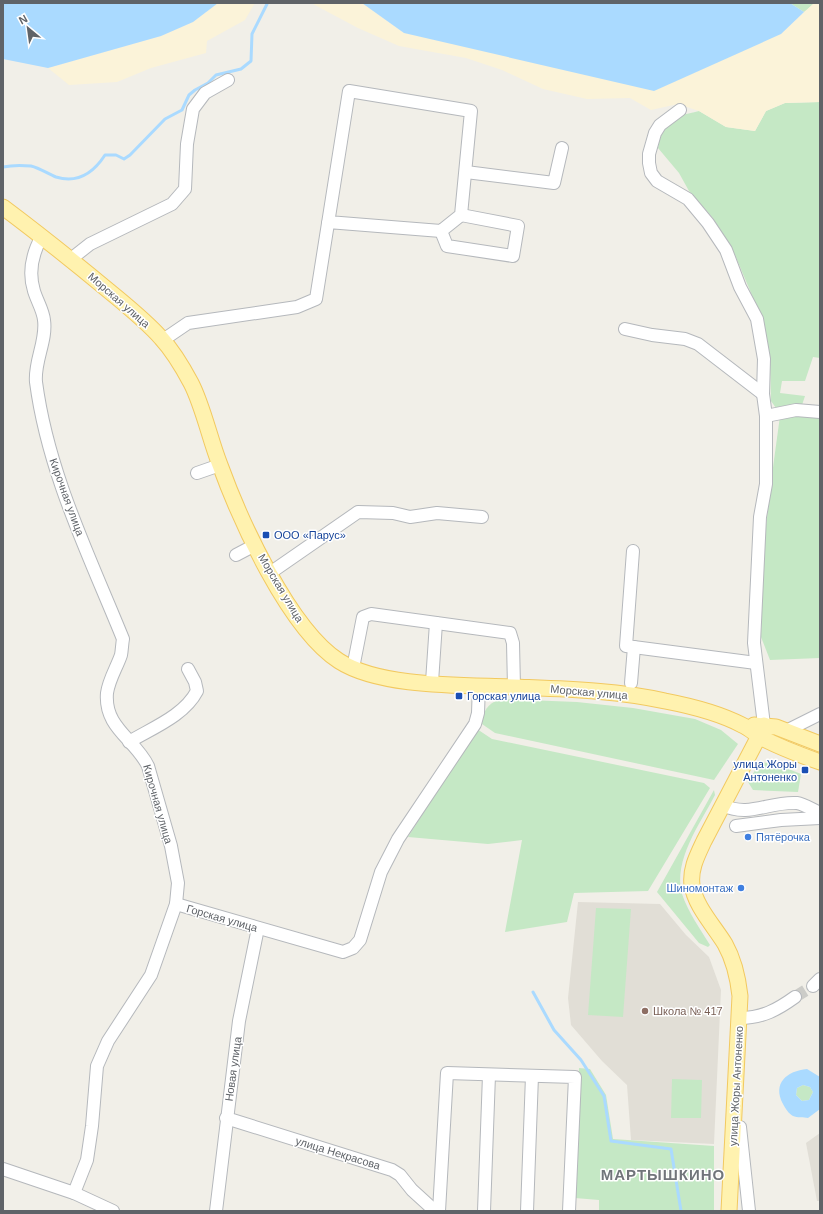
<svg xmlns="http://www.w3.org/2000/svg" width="823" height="1214" viewBox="0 0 823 1214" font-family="Arial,sans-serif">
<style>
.education{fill:#e1ded6}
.green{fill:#c5e8c5}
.sand{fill:#fbf3d9}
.water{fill:#aadaff;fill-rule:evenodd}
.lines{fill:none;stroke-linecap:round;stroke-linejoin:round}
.stream{stroke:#aadaff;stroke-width:3}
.minor-tunnel{stroke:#ccccc8;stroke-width:12;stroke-dasharray:12 6;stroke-linecap:butt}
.minor-casing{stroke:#b5b8bc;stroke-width:14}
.major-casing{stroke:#f2c960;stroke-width:17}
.minor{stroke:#fff;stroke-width:12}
.major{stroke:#fff2af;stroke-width:15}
.transit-dot{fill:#1a4fb4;stroke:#fff;stroke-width:1.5}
.shop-dot{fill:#3f7fe0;stroke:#fff;stroke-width:1.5}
.education-dot{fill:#8d6e63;stroke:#fff;stroke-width:1.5}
.labels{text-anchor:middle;stroke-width:3;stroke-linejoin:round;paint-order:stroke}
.street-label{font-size:11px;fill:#5f6368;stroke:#fff}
.transit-label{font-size:11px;fill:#164399;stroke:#fff;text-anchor:start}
.shop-label{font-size:11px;fill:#366cbe;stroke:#fff;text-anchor:start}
.education-label{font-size:11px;fill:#785e54;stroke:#fff;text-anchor:start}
.district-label{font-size:15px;font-weight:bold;letter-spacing:1px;fill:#70757a;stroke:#fff}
</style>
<rect width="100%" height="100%" fill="#f1efe8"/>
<!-- education -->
<g class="education">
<path d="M578,902L660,904L686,935L709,957L721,990L714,1144L631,1140L627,1085L602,1061L571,1025L568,998Z"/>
<path d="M820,1133V1201H817L806,1143Z"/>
</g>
<!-- green -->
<g class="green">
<path d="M790,3H815L804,12Z"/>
<path d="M820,102V358L813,357L805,381H782L780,393L805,396L801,408H776L771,401L770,358L762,319L732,248L712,217L689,191L679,173L658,148C662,116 672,118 699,111L726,127L755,131L766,111L785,103Z"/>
<path d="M820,415V658L770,660L761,637L764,544L771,482L780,416Z"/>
<path d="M500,699L577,702L633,708L695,719L721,730L738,744L714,780L495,733L482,724C483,711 487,704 500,699Z"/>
<path d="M477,729L492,739L704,783L710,788L648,891L574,893L567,922L505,932L522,840L488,844L408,837Z"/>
<path d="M760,762L776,764L801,774L798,792L753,790L748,782Z"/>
<path d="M714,790L715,795C700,824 673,860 682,894C688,912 700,929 710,945L708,947L699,943L657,892Z"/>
<path d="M596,908L631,909L623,1017L588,1015Z"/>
<path d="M579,1068L590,1069L606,1095L613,1139L714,1146V1211H599V1200L575,1198Z"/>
<path d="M672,1079L702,1080L701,1118H671Z"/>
<path d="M803,1085L810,1087L813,1092L809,1100L802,1101L796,1095L797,1088Z"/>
</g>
<!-- sand -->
<g class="sand">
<path d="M218,3H255L245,20L207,41L206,53L151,68L117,82L69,85L48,68L161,36L193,22Z"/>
<path d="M311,3H362L404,33L781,34L814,3H817L820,6V102L785,103L766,111L755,131L726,127L699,111L678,104L651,110L630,98L587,99L543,89L502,70L466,58L399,46L358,28Z"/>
</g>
<!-- water -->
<g class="water">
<path d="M3,3H218L193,22L161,36L48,68L3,59Z"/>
<path d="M362,3H790L804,12L781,34L654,91L404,33Z"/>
<path d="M807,1069L820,1077V1109L808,1118C804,1117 797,1118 793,1116C789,1114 785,1108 783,1104C772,1083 787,1071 807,1069ZM803,1085L810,1087L813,1092L809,1100L802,1101L796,1095L797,1088Z"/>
</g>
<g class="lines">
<!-- stream -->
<g class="stream">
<path d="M3,167C12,165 21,165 31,166C40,168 48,174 56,177C79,184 94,172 105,155H116L124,159L130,155L165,119L182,110L189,95L195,90L208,83L216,75L241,69L251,61L252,34L267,4L266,3"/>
<path d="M533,992L554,1030L581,1060L604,1096L611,1141L671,1149L681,1211"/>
</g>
<!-- minor-tunnel -->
<path class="minor-tunnel" d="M795,997L813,986"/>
<!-- minor casing -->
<g class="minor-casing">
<g id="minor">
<path d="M680,110L660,125L655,133L649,154V163L651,173L657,181L688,199L708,223L726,250L740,287L757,319L764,359L763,394L766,416V484L760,517L754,643L764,725"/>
<path d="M466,172L554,183L562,148"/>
<path d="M441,231L447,246L513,256L518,226L461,215"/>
<path d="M42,236C32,254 28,272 34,291C37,301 43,310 44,320C47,341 34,361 36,382C48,473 89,555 123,639C122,644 122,650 121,655C117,667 109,679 107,693C104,728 135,739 148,766L171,846L178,883L176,904L151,975L108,1041L97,1066L92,1126L87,1160L74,1193"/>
<path d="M71,259L90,244L172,204L185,189L187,144L193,109L205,93L228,80"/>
<path d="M625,329L652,335L685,339L698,344L763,394"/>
<path d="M163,340L188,323L297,307L316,299L349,91L471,111L461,215L441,231L328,222"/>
<path d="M766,416L796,410L820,412"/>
<path d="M197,473L220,465"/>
<path d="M633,551L626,646L756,663"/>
<path d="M236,555L255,545"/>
<path d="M270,573L358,512L393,513L410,517L437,513L482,517"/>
<path d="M353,668L363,617L371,614L510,633L513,643L514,687"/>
<path d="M432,682L436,623"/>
<path d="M631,683L634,647"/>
<path d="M786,731L820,714"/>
<path d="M129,742C152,728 184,716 197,691L195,682L188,669"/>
<path d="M722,805C750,818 769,801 797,803C804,804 813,810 820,813"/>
<path d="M736,826L781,820L820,818"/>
<path d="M176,904L343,952L353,948L360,940L381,872L398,839L475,724L478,713L479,685"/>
<path d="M813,986L820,979"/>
<path d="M740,1018C762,1018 777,1010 795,997"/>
<path d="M226,1118L392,1170L400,1175L412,1190L435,1211"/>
<path d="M740,1127L749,1211"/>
<path d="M3,1169L74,1193L113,1211"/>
<path d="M216,1211L239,1021L258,928"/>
<path d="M439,1211L447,1073L575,1077L569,1211"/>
<path d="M484,1211L489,1075"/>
<path d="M527,1211L532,1076"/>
</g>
</g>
<!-- major casing -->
<g class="major-casing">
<g id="major">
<path d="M3,207C39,234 74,262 109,291C127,306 146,321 161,338C173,351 183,368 191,383C203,406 210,440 220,465C240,520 289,629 339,661C381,688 465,685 514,687C564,689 616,690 665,701C691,706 719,713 742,725C749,728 754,733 760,737C779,747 800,755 820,762"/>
<path d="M754,725L776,727L820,744"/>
<path d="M729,1211L740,996C738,978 734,960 725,944C714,926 695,906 692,885C690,869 697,856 704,841L759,736L764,725"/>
</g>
</g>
<!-- minor -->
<use href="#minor" class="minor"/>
<!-- major -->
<use href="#major" class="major"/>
</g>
<!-- markers -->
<g class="transit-dot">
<rect x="262" y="531" width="8" height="8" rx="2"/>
<rect x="455" y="692" width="8" height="8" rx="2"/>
<rect x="801" y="766" width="8" height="8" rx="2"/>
</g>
<g class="shop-dot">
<circle cx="748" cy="837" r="4"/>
<circle cx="741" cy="888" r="4"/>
</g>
<circle class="education-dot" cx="645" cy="1011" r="4"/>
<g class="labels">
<!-- street labels -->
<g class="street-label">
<text transform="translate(119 300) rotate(41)" y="4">Морская улица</text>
<text transform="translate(67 497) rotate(70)" y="4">Кирочная улица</text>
<text transform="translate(281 588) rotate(59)" y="4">Морская улица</text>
<text transform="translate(589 692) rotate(5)" y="4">Морская улица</text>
<text transform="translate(158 804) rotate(74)" y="4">Кирочная улица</text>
<text transform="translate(222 918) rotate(16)" y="4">Горская улица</text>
<text transform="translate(233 1069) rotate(-82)" y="4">Новая улица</text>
<text transform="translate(736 1086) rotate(-87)" y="4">улица Жоры Антоненко</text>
<text transform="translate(338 1153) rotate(17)" y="4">улица Некрасова</text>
</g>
<!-- transit labels -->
<g class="transit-label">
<text x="274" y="539">ООО «Парус»</text>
<text x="467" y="700">Горская улица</text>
<text x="797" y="768" text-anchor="end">улица Жоры<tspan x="797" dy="13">Антоненко</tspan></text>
</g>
<!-- shop labels -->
<g class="shop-label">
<text x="756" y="841">Пятёрочка</text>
<text x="733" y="892" text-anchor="end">Шиномонтаж</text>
</g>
<!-- education labels -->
<g class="education-label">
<text x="653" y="1015">Школа № 417</text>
</g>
<!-- district labels -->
<g class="district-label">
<text x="663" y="1180">МАРТЫШКИНО</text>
</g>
</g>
<!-- border -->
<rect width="823" height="1214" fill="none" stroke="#5f6368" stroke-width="8"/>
<!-- north arrow -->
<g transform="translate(28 28) rotate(331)" stroke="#ffffff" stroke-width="3" paint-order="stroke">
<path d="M0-3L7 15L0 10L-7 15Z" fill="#5f6368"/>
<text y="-6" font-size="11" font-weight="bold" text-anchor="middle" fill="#5f6368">N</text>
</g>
</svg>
